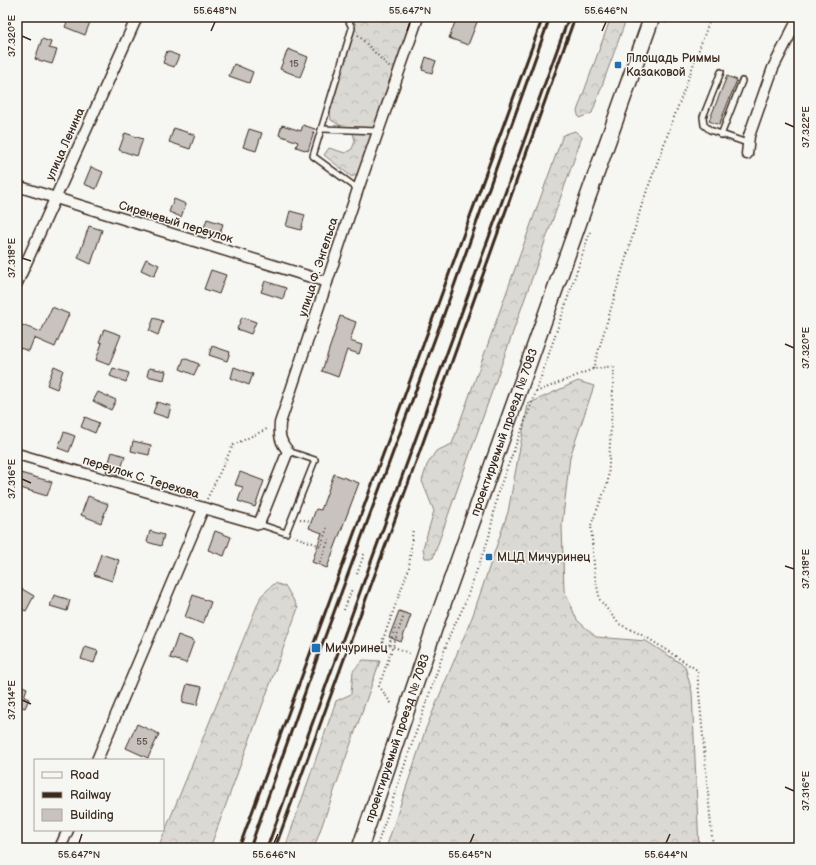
<svg xmlns="http://www.w3.org/2000/svg" width="816" height="865" viewBox="0 0 816 865" font-family="'Balsamiq Sans',sans-serif">
<style>
.forest{fill:url(#forest-crowns);stroke:#8a8278}
.building{fill:#c8c3be;stroke:#3b2a1e}
.lines{fill:none;stroke-linecap:round;stroke-linejoin:round}
.lane-casing{stroke:#3b2a1e;stroke-width:8}
.street-casing{stroke:#3b2a1e;stroke-width:13}
.secondary-casing{stroke:#3b2a1e;stroke-width:18}
.path{stroke:#3b2a1e;stroke-width:2;stroke-dasharray:1 3;stroke-linecap:butt}
.lane{stroke:#f6f6f2;stroke-width:5}
.street{stroke:#f6f6f2;stroke-width:10}
.secondary{stroke:#f6f6f2;stroke-width:15}
.rail{stroke:#3b2a1e;stroke-width:3}
.ticks{fill:none;stroke:#3b2a1e;stroke-width:1.5}
.poi-dot{fill:#1f6fb2;stroke:#f6f6f2;stroke-width:1.5}
.labels{text-anchor:middle;stroke-width:3;stroke-linejoin:round;paint-order:stroke}
.number-label{font-size:10px;fill:#5e5046}
.poi-label{font-size:12px;fill:#3b2a1e;stroke:#f6f6f2;text-anchor:start}
.street-label{font-size:12px;fill:#3b2a1e;stroke:#f6f6f2}
.neatline{fill:none;stroke:#3b2a1e;stroke-width:1.5}
.ticks-label{font-size:10px;text-anchor:middle;fill:#3b2a1e}
</style>
<defs>
<pattern id="forest-crowns" width="20" height="18" patternUnits="userSpaceOnUse"><rect width="20" height="18" fill="#dad9d3"/><path d="M2 6a3 3 0 1 1 6 0M12 15a3 3 0 1 1 6 0" fill="none" stroke="#bcbab5"/></pattern>
</defs>
<rect width="100%" height="100%" fill="#f6f6f2"/>
<filter id="ink" filterUnits="userSpaceOnUse"><feTurbulence type="fractalNoise" baseFrequency=".025" numOctaves="2"/><feDisplacementMap in="SourceGraphic" scale="8" xChannelSelector="R" yChannelSelector="G"/><feConvolveMatrix kernelMatrix="1 2 1 2 8 2 1 2 1" color-interpolation-filters="sRGB"/></filter>
<g filter="url(#ink)">
<!-- forest -->
<g class="forest">
<path d="M352,17H412L358,173L352,177L324,155L329,148L345,153L352,149L355,141L353,133L331,120L330,111L356,25Z"/>
<path d="M611,17H627L592,113L579,118L577,111Z"/>
<path d="M575,131L582,137L433,558H425L423,548L434,511L422,481L427,465L436,451L452,444L563,135Z"/>
<path d="M578,381L594,386L570,457L562,525L564,590L577,620L596,637L646,641L685,666L692,692L699,848H386L426,728L473,615L508,512L528,404Z"/>
<path d="M275,583L286,587L298,608L210,848H158L261,596Z"/>
<path d="M363,660L380,661L314,848H285L336,701L351,694L353,671Z"/>
</g>
<!-- building -->
<g class="building">
<path d="M69,17H92L85,35L65,27Z"/>
<path d="M457,17H479L468,45L449,38Z"/>
<path d="M42,39L51,42L49,48L57,50L52,64L35,59Z"/>
<path d="M288,49L308,57L300,77L280,69Z"/>
<path d="M167,51L179,56L174,67L163,63Z"/>
<path d="M426,57L436,61L432,73L422,70Z"/>
<path d="M234,64L253,72L249,83L229,76Z"/>
<path d="M727,76L737,80L719,125L709,121Z"/>
<path d="M282,125L301,131L303,125L315,129L308,151L296,147L298,142L279,135Z"/>
<path d="M174,128L195,135L190,149L169,142Z"/>
<path d="M249,129L262,133L256,151L243,147Z"/>
<path d="M125,133L143,139L137,156L119,150Z"/>
<path d="M91,167L103,172L96,189L84,184Z"/>
<path d="M174,199L186,204L181,217L169,212Z"/>
<path d="M290,211L305,215L301,230L286,226Z"/>
<path d="M207,219L223,224L219,236L203,231Z"/>
<path d="M89,226L102,230L91,264L78,258Z"/>
<path d="M146,259L159,265L154,276L141,270Z"/>
<path d="M211,270L226,275L219,294L204,289Z"/>
<path d="M265,281L286,288L283,299L261,292Z"/>
<path d="M52,307L69,314L55,347L34,338L29,351L17,347V332L19,324L41,332Z"/>
<path d="M340,316L356,322L350,341L362,345L359,354L347,350L338,377L322,371Z"/>
<path d="M242,317L256,322L251,334L237,329Z"/>
<path d="M154,318L163,321L158,335L149,331Z"/>
<path d="M104,329L121,335L109,365L96,360L102,343L99,342Z"/>
<path d="M212,346L230,352L227,361L209,355Z"/>
<path d="M184,358L199,364L194,375L180,369Z"/>
<path d="M54,366L63,370L57,389L47,385Z"/>
<path d="M234,367L253,374L249,385L231,378Z"/>
<path d="M113,368L129,373L126,382L110,376Z"/>
<path d="M149,368L166,371L164,380L147,376Z"/>
<path d="M98,392L116,400L111,410L93,401Z"/>
<path d="M157,402L171,406L168,418L153,413Z"/>
<path d="M85,417L99,423L95,433L81,427Z"/>
<path d="M64,432L75,436L69,452L58,448Z"/>
<path d="M133,441L151,445L149,455L131,451Z"/>
<path d="M112,452L125,456L119,476L106,472Z"/>
<path d="M17,472L52,482L47,496L17,487Z"/>
<path d="M240,472L264,481L255,507L238,501L243,487L235,485Z"/>
<path d="M334,474L359,483L327,568L312,562L322,533L309,528L316,509L321,510Z"/>
<path d="M88,496L108,504L101,523L81,515Z"/>
<path d="M150,531L164,535L161,546L147,542Z"/>
<path d="M215,531L231,537L224,556L208,550Z"/>
<path d="M101,554L119,560L112,581L94,575Z"/>
<path d="M22,589L34,596L26,611L17,607V598Z"/>
<path d="M54,595L70,600L67,611L50,606Z"/>
<path d="M193,595L211,602L203,624L185,617Z"/>
<path d="M399,611L411,615L401,642L389,637Z"/>
<path d="M178,635L194,641L186,663L170,658Z"/>
<path d="M85,647L98,651L94,663L81,659Z"/>
<path d="M17,684L27,688L24,697L29,699L25,708L19,706L17,711Z"/>
<path d="M187,684L202,687L197,705L182,702Z"/>
<path d="M137,724L159,734L148,758L126,748Z"/>
</g>
<g class="lines">
<!-- lane casing -->
<g class="lane-casing">
<g id="lane">
<path d="M347,17L352,28L313,156L358,189"/>
<path d="M721,72L703,117L704,125L710,130L747,143"/>
<path d="M322,129L378,131"/>
<path d="M721,135L742,81"/>
<path d="M259,524L286,533L315,460L288,451"/>
</g>
</g>
<!-- street casing -->
<g class="street-casing">
<g id="street">
<path d="M747,154L749,136L773,68L799,17"/>
<path d="M17,186L327,282"/>
<path d="M17,283L137,17"/>
<path d="M17,454L259,524L288,451C280,442 279,435 280,423L358,189L418,17"/>
<path d="M97,760L203,509"/>
<path d="M60,848L68,830"/>
</g>
</g>
<!-- secondary casing -->
<g class="secondary-casing">
<g id="secondary">
<path id="s1" d="M360,848L434,629L652,17"/>
</g>
</g>
<!-- path -->
<g class="path">
<path d="M665,23L667,17"/>
<path d="M358,35L390,68"/>
<path d="M593,369L642,204L711,17"/>
<path d="M536,392L593,369L614,366L608,482L591,525L595,577L600,600L619,624L646,637L697,670L713,848"/>
<path d="M207,499L233,445L269,428"/>
<path d="M300,519L311,522"/>
<path d="M293,536L321,546L327,528"/>
<path d="M320,562L329,539"/>
<path d="M357,574L364,554"/>
<path d="M344,610L352,589"/>
<path d="M389,645L396,626"/>
<path d="M409,653L382,642L409,568L413,528"/>
<path d="M391,703L379,686L404,615"/>
<path d="M376,848L450,634L463,608L489,537L498,492L536,392L590,232"/>
</g>
<!-- lane -->
<use href="#lane" class="lane"/>
<!-- street -->
<use href="#street" class="street"/>
<!-- secondary -->
<use href="#secondary" class="secondary"/>
<!-- rail -->
<g class="rail">
<path d="M239,848C340,571 444,295 543,17"/>
<path d="M250,848L320,650L444,314L550,17"/>
<path d="M267,848L569,17"/>
<path d="M275,848L416,462L575,17"/>
</g>
</g>
</g>
<!-- ticks -->
<path class="ticks" d="M211,31L215,22M407,31L410,22M602,31L606,22M22,36L31,40M785,123L794,127M22,258L31,261M785,344L794,348M22,479L31,483M785,566L794,569M22,700L31,704M785,787L794,791M79,843L82,834M274,843L278,834M470,843L474,834M666,843L670,834"/>
<!-- markers -->
<g class="poi-dot">
<rect x="614" y="61" width="8" height="8" rx="2"/>
<rect x="485" y="553" width="8" height="8" rx="2"/>
<rect x="311" y="643" width="10" height="10" rx="2"/>
</g>
<g class="labels">
<!-- number labels -->
<g class="number-label">
<text x="294" y="67">15</text>
<text x="142" y="745">55</text>
</g>
<!-- poi labels -->
<g class="poi-label">
<text x="626" y="62">Площадь Риммы<tspan x="626" dy="14">Казаковой</tspan></text>
<text x="497" y="561">МЦД Мичуринец</text>
<text x="325" y="652">Мичуринец</text>
</g>
<!-- street labels -->
<g class="street-label">
<text transform="translate(65 144) rotate(-66)" y="4">улица Ленина</text>
<text transform="translate(176 222) rotate(17)" y="4">Сиреневый переулок</text>
<text transform="translate(318 267) rotate(-72)" y="4">улица Ф. Энгельса</text>
<text dy="4" stroke="none"><textPath href="#s1" startOffset="440">проектируемый проезд № 7083</textPath></text>
<text transform="translate(141 477) rotate(17)" y="4">переулок С. Терехова</text>
<text dy="4" stroke="none"><textPath href="#s1" startOffset="116">проектируемый проезд № 7083</textPath></text>
</g>
</g>
<!-- margin -->
<rect width="816" height="865" fill="none" stroke="#f6f6f2" stroke-width="44"/>
<!-- legend -->
<rect x="34" y="759" width="130" height="72" fill="#f6f6f2" stroke="#aba49d"/>
<rect x="42" y="772" width="20" height="6" fill="#f6f6f2" stroke="#aba49d"/>
<text x="70" y="779" font-size="12" fill="#3b2a1e">Road</text>
<rect x="42" y="792" width="20" height="6" fill="#3b2a1e" stroke="#aba49d"/>
<text x="70" y="799" font-size="12" fill="#3b2a1e">Railway</text>
<rect x="42" y="809" width="20" height="12" fill="#c8c3be" stroke="#aba49d"/>
<text x="70" y="819" font-size="12" fill="#3b2a1e">Building</text>
<rect x="22" y="22" width="772" height="821" class="neatline"/>
<g class="ticks-label">
<text x="215" y="14">55.648°N</text>
<text x="410" y="14">55.647°N</text>
<text x="606" y="14">55.646°N</text>
<text transform="translate(11 36) rotate(-90)" y="4">37.320°E</text>
<text transform="translate(805 127) rotate(-90)" y="4">37.322°E</text>
<text transform="translate(11 258) rotate(-90)" y="4">37.318°E</text>
<text transform="translate(805 348) rotate(-90)" y="4">37.320°E</text>
<text transform="translate(11 479) rotate(-90)" y="4">37.316°E</text>
<text transform="translate(805 569) rotate(-90)" y="4">37.318°E</text>
<text transform="translate(11 700) rotate(-90)" y="4">37.314°E</text>
<text transform="translate(805 791) rotate(-90)" y="4">37.316°E</text>
<text x="79" y="858">55.647°N</text>
<text x="274" y="858">55.646°N</text>
<text x="470" y="858">55.645°N</text>
<text x="666" y="858">55.644°N</text>
</g>
</svg>
